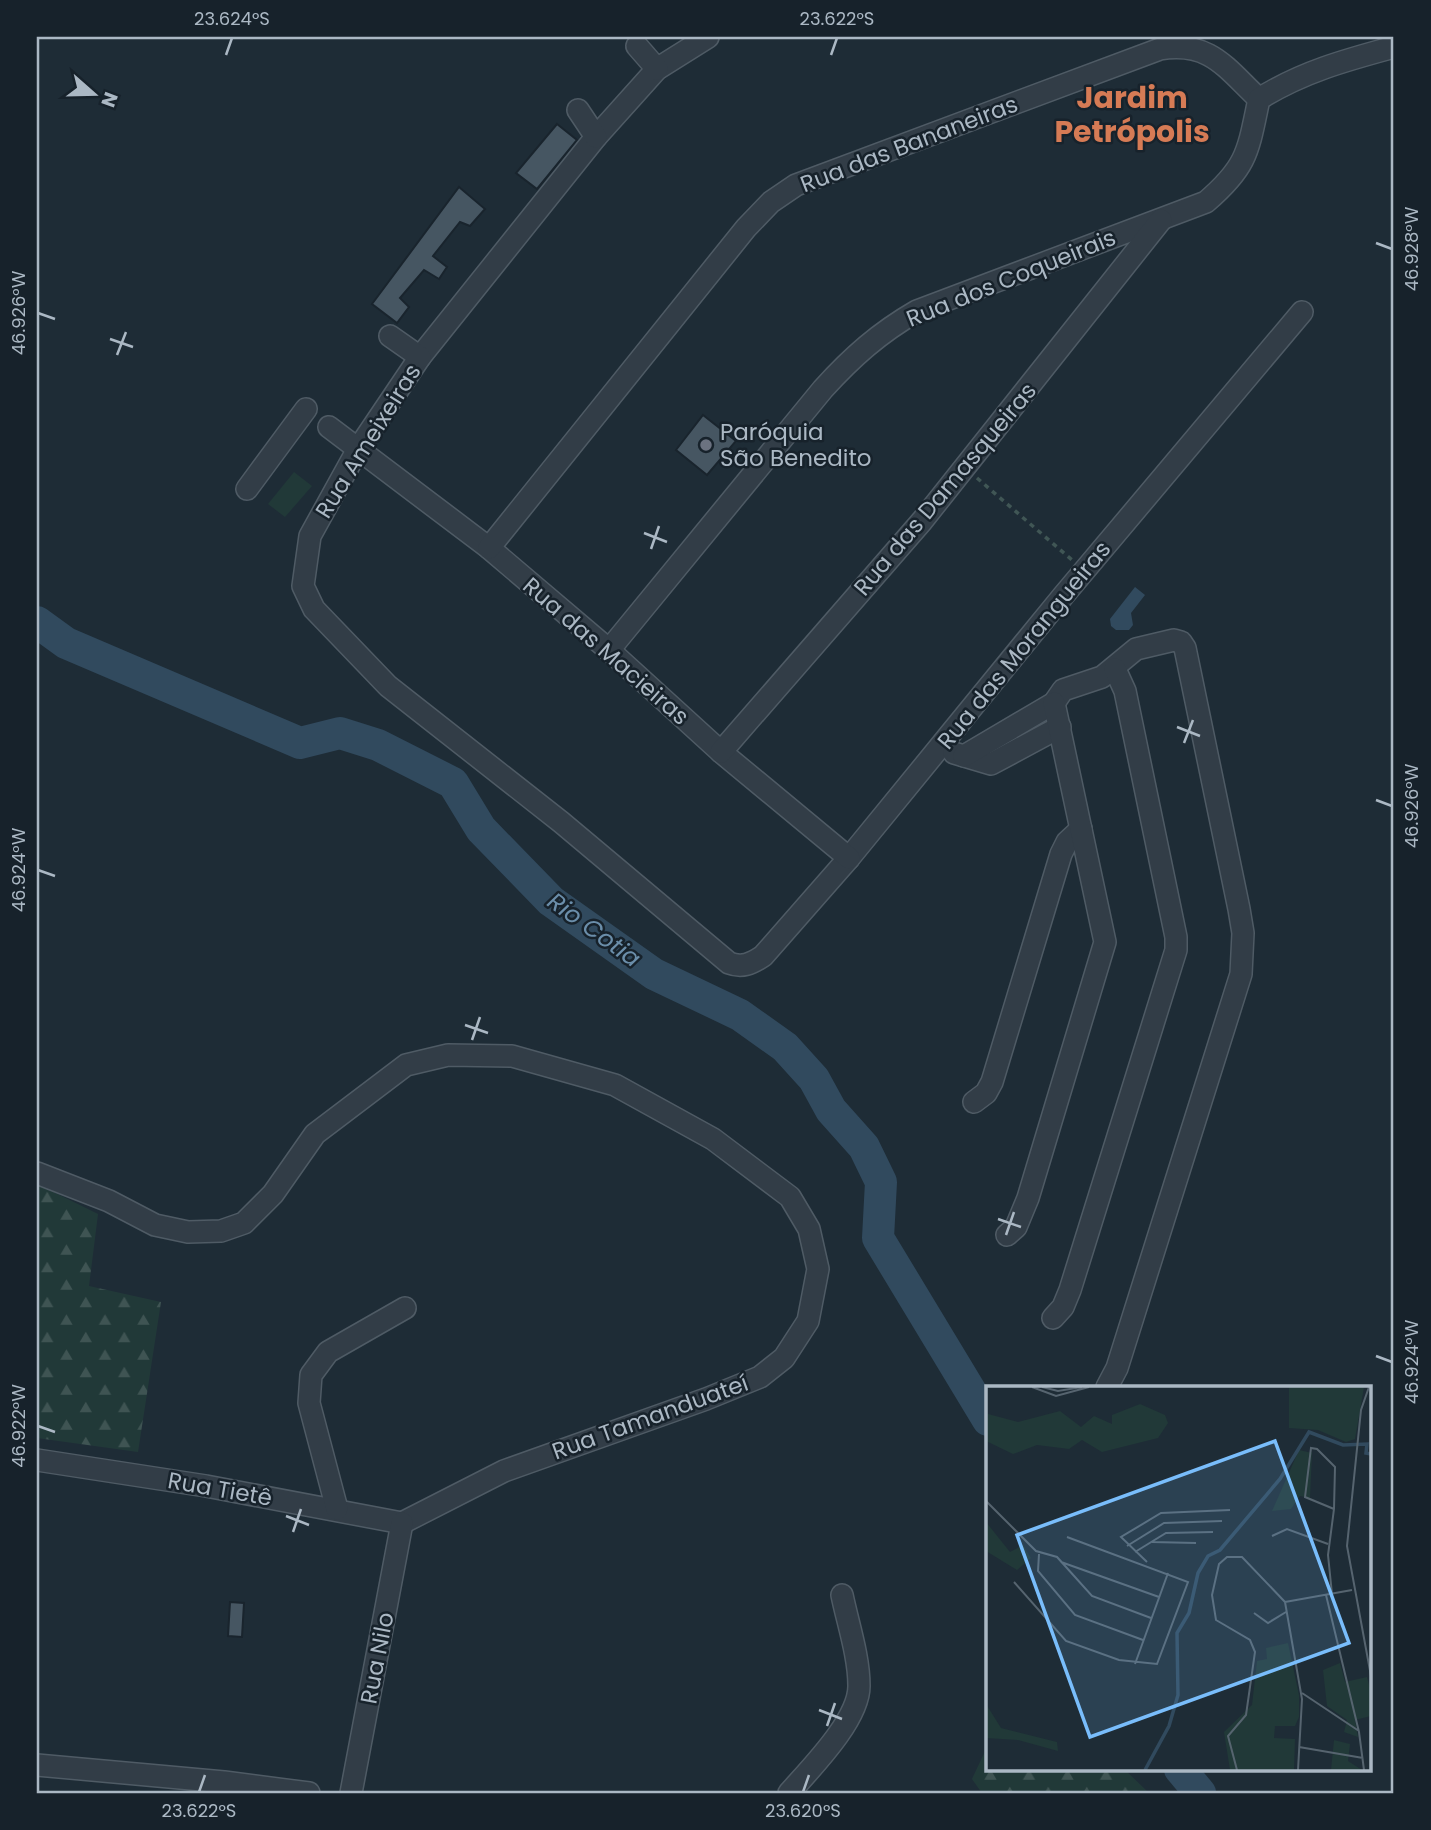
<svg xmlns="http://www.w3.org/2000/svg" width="1431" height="1830" viewBox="0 0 1431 1830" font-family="Poppins,sans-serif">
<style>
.forest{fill:url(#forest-firs)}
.garden{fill:#213938}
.water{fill:#314a5e}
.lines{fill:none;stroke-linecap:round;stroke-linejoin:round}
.river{stroke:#314a5e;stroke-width:32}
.building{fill:#465662;stroke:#19242d;stroke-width:2}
.minor-casing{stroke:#4f5b65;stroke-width:24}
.path{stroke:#405655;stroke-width:3.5;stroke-dasharray:5 5;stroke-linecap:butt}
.minor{stroke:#323d47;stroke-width:21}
.ticks{fill:none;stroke:#abb8c4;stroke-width:2.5}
.worship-dot{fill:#6b7280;stroke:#17222b;stroke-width:2.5}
.labels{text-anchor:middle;stroke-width:5;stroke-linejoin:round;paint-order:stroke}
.street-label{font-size:23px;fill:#abb8c4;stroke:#17222b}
.poi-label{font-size:23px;fill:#abb8c4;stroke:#17222b;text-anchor:start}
.water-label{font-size:24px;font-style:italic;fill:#6b8eaa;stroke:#17222b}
.district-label{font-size:30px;font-weight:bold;fill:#d67b55;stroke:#17222b}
.inset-river{fill:none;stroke:#314a5e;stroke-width:3.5}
.inset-road{fill:none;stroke:#56646f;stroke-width:2}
.view{fill:#79bdfb;fill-opacity:0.15;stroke:#79bdfb;stroke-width:3.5}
.inset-edge{fill:none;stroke:#abb8c4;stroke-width:3.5}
.neatline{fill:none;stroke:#abb8c4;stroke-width:2.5}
.ticks-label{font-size:18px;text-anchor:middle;fill:#abb8c4}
</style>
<defs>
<pattern id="forest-firs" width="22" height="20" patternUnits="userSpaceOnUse" patternTransform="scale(1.75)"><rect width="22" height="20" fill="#213938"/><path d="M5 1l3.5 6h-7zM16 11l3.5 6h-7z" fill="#3f5453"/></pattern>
</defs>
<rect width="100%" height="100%" fill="#1e2c36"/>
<!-- forest -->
<g class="forest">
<path d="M37,1184L98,1214L89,1286L161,1302L138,1452L37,1438Z"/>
<path d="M988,1745V1769H1124L1149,1793H982L972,1779Z"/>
</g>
<!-- garden -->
<path class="garden" d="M294,472L312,486L285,517L268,504Z"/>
<!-- water -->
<path class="water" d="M1135,587L1145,595L1131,613L1133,625L1129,630H1116L1111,626L1110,619Z"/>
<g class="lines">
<!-- river -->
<g class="river">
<path d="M37,622L66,643L300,743L340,733L378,745L453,783L481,829L551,901L654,974L740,1015L785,1047L814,1079L831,1110L864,1147L881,1182L878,1238L988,1420"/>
<path d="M1180,1769L1200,1793"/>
</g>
</g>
<!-- building -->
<g class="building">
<path d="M557,124L577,140L537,189L516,173Z"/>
<path d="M459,187L485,209L470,226L460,222L433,256L447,267L439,279L424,270L400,298L409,307L397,323L372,304Z"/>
<path d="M703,415L736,441L707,475L676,450Z"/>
<path d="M230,1602L244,1603L242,1637L228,1636Z"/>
</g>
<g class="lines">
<!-- minor casing -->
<g class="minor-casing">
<g id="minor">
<path d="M708,37L657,69L596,137L420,357L358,449L310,536L303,586L314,609L388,686L561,822L729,963C742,968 751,964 763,956L849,858L1063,596L1302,312"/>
<path d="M637,46L657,69"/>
<path d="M578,110L596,137"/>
<path d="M390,336L420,357"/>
<path d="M329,427L489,548L609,650L721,752L849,858"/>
<path d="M247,489L306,409"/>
<path d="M489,548L746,228L771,202L796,185L1160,49C1210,41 1225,67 1259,99"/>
<path d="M609,650L823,389C852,357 879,333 917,311L1206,202C1248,166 1248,151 1259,99C1302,72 1346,60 1394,47"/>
<path d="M721,752L922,521L1161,220"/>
<path d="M954,753L991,764L1060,727"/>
<path d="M964,756L1054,703L1063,690L1102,677L1136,649L1174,640L1181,642L1185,648L1239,909L1243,933L1241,974L1117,1368L1107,1387"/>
<path d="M974,1102L986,1093L992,1082L1061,854L1067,842L1081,829"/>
<path d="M37,1173L109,1201L155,1225L188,1232L221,1231L244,1223L273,1194L315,1134L406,1065L448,1055L512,1056L615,1085L713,1139L790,1197L809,1229L818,1269L808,1321L784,1358L760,1377L706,1399L504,1471L402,1523"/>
<path d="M1007,1235L1016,1227L1028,1198L1105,942L1054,703"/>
<path d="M1053,1318L1063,1307L1070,1290L1176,950V937L1125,691L1115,669"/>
<path d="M37,1460L206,1486L402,1523"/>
<path d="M337,1509L309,1403L311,1375L328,1352L405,1308"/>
<path d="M37,1765L224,1782L309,1793"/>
<path d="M351,1793L402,1523"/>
<path d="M789,1793C811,1768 859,1720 859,1686C859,1656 848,1624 842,1595"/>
</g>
</g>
<!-- path -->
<path class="path" d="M977,478L1072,560"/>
<!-- minor -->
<use href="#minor" class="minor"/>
</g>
<!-- ticks -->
<path class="ticks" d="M226,55L232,38M831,55L837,38M1376,243L1392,249M38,313L55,319M110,339L133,347M117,355L126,332M644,533L667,542M651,549L659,526M1177,727L1200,736M1184,743L1193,720M1376,800L1392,806M38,870L55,876M465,1025L488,1033M472,1040L480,1017M998,1219L1021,1227M1006,1235L1014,1212M1376,1356L1392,1362M38,1426L55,1432M286,1516L309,1525M293,1532L301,1509M819,1710L842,1719M827,1726L835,1703M199,1792L205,1775M803,1792L809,1775"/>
<!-- markers -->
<circle class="worship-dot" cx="706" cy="445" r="7"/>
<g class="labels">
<!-- street labels -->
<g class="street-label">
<text transform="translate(909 144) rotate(-21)" y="8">Rua das Bananeiras</text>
<text transform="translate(1011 278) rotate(-22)" y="8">Rua dos Coqueirais</text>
<text transform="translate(368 441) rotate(-58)" y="8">Rua Ameixeiras</text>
<text transform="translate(945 489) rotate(-50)" y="8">Rua das Damasqueiras</text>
<text transform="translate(1024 645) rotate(-51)" y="8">Rua das Morangueiras</text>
<text transform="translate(606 651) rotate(41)" y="8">Rua das Macieiras</text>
<text transform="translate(650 1417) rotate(-20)" y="8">Rua Tamanduateí</text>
<text transform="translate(220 1489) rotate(10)" y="8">Rua Tietê</text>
<text transform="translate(377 1658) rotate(-79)" y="8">Rua Nilo</text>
</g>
<!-- poi labels -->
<g class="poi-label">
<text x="720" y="440">Paróquia<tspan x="720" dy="26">São Benedito</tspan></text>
</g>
<!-- water labels -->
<g class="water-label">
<text transform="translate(594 930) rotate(36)" y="8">Rio Cotia</text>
</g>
<!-- district labels -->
<g class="district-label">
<text x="1132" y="108">Jardim<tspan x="1132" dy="34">Petrópolis</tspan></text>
</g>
</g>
<!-- overview -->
<g transform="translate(986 1386)">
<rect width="385" height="385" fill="#1e2c36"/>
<path d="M154,18L179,29L182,37L172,52L116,66L96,54L83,63L51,59L27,68L0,55L2,28L32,36L74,25L95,41L108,30L126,38V29ZM313,64L326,67L324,112L314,110L305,123L286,125ZM0,136L24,166L37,159L45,172L31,184L0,165ZM302,257L313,309V331L309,340H289L288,352L309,353L308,384H244L238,346L266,319L271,275L281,273L280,262ZM354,277L359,296L381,291L385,306V330L369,334L372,351L358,346L361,334L341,320L337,284ZM0,318L15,342L71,356L72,365L32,354L0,352ZM348,354L364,358L362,375L376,384H345Z" fill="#213938"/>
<path d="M303,1H378L369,53L360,56L332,44L303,42Z" fill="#213938"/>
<path class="inset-river" d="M159,384L183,340L192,309L191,247L203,227L212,187L222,170L234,164L294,93L323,46L357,59L381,58L380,67L385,68"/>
<path class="inset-road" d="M46,1L70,10L103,1M56,1L72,5L96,1M383,1L375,24L361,160L385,290M0,115L50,165L71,171L106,210L165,232M286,150L301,143L342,158M166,156L210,157M141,160L178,137L236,135M149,166L180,147L227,146M53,168L52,185L89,229L157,254M75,176L173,211M161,176L135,151L175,127L244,124M28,196L80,255L133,274L171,278L202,196L81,151M346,208L342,169L348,123L349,81L331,63L325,62L319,111L348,123M340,209L373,346L378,384M299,216L316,313L312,384M299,216L366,204M268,227L282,237L300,226M149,278L182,187M316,307L373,345M313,361L377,372M251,384L242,350L260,329L269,266L264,254L230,234L226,209L233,178L241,171H256L299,216"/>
<path class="view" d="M289,55L363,257L104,351L31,149Z"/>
<rect width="385" height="385" class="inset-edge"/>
</g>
<!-- border -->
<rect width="1431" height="1830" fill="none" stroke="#17222b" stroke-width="77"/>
<!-- north arrow -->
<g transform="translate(94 94) rotate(110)" stroke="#17222b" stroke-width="5" paint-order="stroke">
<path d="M0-5L12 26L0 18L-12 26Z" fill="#abb8c4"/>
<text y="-10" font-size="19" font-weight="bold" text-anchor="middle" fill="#abb8c4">N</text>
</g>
<rect x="38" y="38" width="1354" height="1754" class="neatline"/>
<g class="ticks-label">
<text x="232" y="25">23.624°S</text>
<text x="837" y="25">23.622°S</text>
<text transform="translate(1412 249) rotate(-90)" y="6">46.928°W</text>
<text transform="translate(19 313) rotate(-90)" y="6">46.926°W</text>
<text transform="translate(1412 806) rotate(-90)" y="6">46.926°W</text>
<text transform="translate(19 870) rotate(-90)" y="6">46.924°W</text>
<text transform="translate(1412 1362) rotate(-90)" y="6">46.924°W</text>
<text transform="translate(19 1426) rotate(-90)" y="6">46.922°W</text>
<text x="199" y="1817">23.622°S</text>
<text x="803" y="1817">23.620°S</text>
</g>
</svg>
